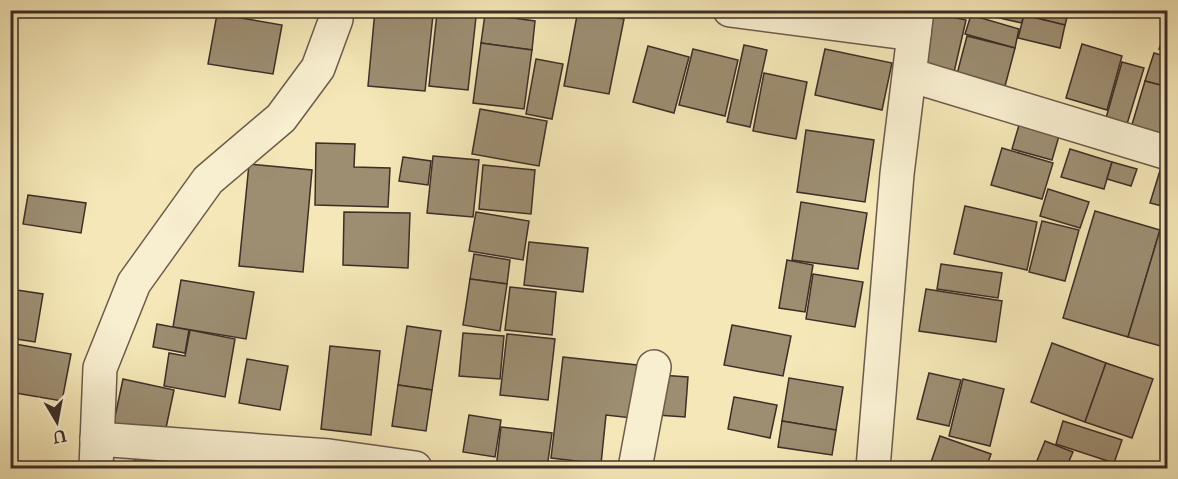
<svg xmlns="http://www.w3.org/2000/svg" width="1178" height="479" viewBox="0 0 1178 479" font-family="'IM FELL Double Pica',serif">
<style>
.building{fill:#9d8e72;stroke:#3d2e28;stroke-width:1.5}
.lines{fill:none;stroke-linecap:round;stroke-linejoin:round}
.minor-casing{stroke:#6b5c4c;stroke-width:36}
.minor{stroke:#f8efd0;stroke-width:33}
</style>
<rect width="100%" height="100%" fill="#f5e7b7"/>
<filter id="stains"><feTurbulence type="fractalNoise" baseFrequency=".00333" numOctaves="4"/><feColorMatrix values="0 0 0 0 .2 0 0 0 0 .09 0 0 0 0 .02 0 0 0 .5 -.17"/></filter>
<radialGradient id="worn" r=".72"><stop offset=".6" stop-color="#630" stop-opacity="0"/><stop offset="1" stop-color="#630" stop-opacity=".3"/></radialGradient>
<!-- building -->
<g class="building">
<path d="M375,10L433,15L425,91L368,86Z"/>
<path d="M578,10L624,19L609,94L564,86Z"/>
<path d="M997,10H1024L1022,23L995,17Z"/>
<path d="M1025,10H1069L1065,25L1024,15Z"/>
<path d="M928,12L966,20L952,81L914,73Z"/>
<path d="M437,13L476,17L468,90L429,86Z"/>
<path d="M217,14L282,25L273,74L208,64Z"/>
<path d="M485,14L535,21L532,50L481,43Z"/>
<path d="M971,15L1019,29L1015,48L965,34Z"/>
<path d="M1024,15L1065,25L1060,48L1018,38Z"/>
<path d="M1168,24V52L1159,49Z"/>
<path d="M967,36L1015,48L1004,90L956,78Z"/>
<path d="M481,43L532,50L524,109L473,103Z"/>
<path d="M1082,44L1122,56L1107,110L1066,98Z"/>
<path d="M744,45L767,50L750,127L727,122Z"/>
<path d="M648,46L689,57L674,113L633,102Z"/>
<path d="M693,49L738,60L725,116L679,105Z"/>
<path d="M825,49L892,63L882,110L815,95Z"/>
<path d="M1154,53L1168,57V87L1145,81Z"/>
<path d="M536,59L563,64L552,119L526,114Z"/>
<path d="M1122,62L1144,68L1127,124L1106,118Z"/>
<path d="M764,73L807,82L796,139L753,131Z"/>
<path d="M1145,81L1168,87V138L1131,128Z"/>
<path d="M480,109L547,121L539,166L472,154Z"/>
<path d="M1019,125L1059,136L1052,160L1012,149Z"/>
<path d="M806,130L874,140L865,202L797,192Z"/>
<path d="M316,143L355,144L354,167L390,168L388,207L315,205Z"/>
<path d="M1002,148L1053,163L1042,199L991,185Z"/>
<path d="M1070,149L1112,162L1104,189L1061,177Z"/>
<path d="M433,156L479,160L473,217L427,213Z"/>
<path d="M403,157L431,161L428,185L399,181Z"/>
<path d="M1112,162L1137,169L1131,186L1107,179Z"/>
<path d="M249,164L312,170L303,272L239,266Z"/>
<path d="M1162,164L1168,165L1166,207L1150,203Z"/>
<path d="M483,165L535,170L531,214L479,209Z"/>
<path d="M1048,189L1089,202L1080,228L1040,216Z"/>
<path d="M28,195L86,203L81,233L23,224Z"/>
<path d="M801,202L867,213L858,269L792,260Z"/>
<path d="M965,206L1037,222L1027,270L954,254Z"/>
<path d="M1095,211L1160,230L1128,337L1063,318Z"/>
<path d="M344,212L410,213L408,268L343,265Z"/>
<path d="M476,212L529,221L523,260L469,251Z"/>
<path d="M1042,221L1079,230L1065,281L1029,272Z"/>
<path d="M1160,230L1168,232V348L1128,337Z"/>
<path d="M529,242L588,248L583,292L524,285Z"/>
<path d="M474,254L510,260L507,284L470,279Z"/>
<path d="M787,260L813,265L805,312L779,308Z"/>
<path d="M941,264L1002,273L998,298L937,289Z"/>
<path d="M813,274L863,282L855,327L806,319Z"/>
<path d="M470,279L507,284L500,331L463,325Z"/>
<path d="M181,280L254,292L246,339L173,327Z"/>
<path d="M510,287L556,292L552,335L505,330Z"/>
<path d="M10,289L43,294L35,342L10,338Z"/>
<path d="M926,289L1002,301L996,342L919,331Z"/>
<path d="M157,324L189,330L185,353L153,347Z"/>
<path d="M732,325L791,336L783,376L724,365Z"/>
<path d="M407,326L441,331L432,390L398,385Z"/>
<path d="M190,330L235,339L225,397L164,386L169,353L185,356Z"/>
<path d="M463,333L504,336L500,379L459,376Z"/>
<path d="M507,334L555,339L548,400L500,395Z"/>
<path d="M1052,343L1106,363L1085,422L1031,402Z"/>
<path d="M15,344L71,354L62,401L10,392V367Z"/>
<path d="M330,346L380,351L371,435L321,429Z"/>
<path d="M563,357L637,365L632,418L606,415L601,464L551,458Z"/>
<path d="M247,359L288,366L280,410L239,403Z"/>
<path d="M1106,363L1153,379L1132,438L1085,422Z"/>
<path d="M929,373L961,380L949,426L917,419Z"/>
<path d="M660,375L688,377L685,417L657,415Z"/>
<path d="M789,378L843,387L836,430L782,421Z"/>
<path d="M123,379L174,390L163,442L112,431Z"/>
<path d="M963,379L1004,389L990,446L949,436Z"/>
<path d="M398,385L432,390L426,431L392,426Z"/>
<path d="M734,397L777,405L770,438L728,429Z"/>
<path d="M469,415L501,420L495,457L463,452Z"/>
<path d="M782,421L836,430L832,455L778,447Z"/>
<path d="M1063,421L1122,440L1114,463L1056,444Z"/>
<path d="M501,427L552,433L547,468H496Z"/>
<path d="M940,436L991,454L986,468H929Z"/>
<path d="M1045,441L1073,452L1066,468H1034Z"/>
<path d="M138,445L171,453L168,468H133Z"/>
</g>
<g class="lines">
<!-- minor casing -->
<g class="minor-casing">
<g id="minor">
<path d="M730,10L914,34"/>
<path d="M910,75L1168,153"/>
<path d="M97,439L329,456L415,468"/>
<path d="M96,468L100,368L134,283L208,180L281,118L318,68L336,19L337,10"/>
<path d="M635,468L654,367"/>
<path d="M873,468L897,174L917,10"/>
</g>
</g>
<!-- minor -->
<use href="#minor" class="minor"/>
</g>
<!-- margin -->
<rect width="1178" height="479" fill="none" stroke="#f5e7b7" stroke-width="36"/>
<rect x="12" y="12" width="1154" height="455" fill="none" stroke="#3d2e28" stroke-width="3"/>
<rect x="18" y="18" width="1142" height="443" fill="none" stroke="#3d2e28" stroke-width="1.5"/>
<!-- north arrow -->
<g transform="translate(57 422) rotate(170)" stroke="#f8efd0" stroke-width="4.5" paint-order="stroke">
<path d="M0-4.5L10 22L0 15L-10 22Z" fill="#3d2e28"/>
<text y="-9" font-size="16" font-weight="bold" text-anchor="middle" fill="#3d2e28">U</text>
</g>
<rect width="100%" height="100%" filter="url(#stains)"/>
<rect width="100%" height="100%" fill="url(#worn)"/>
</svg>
